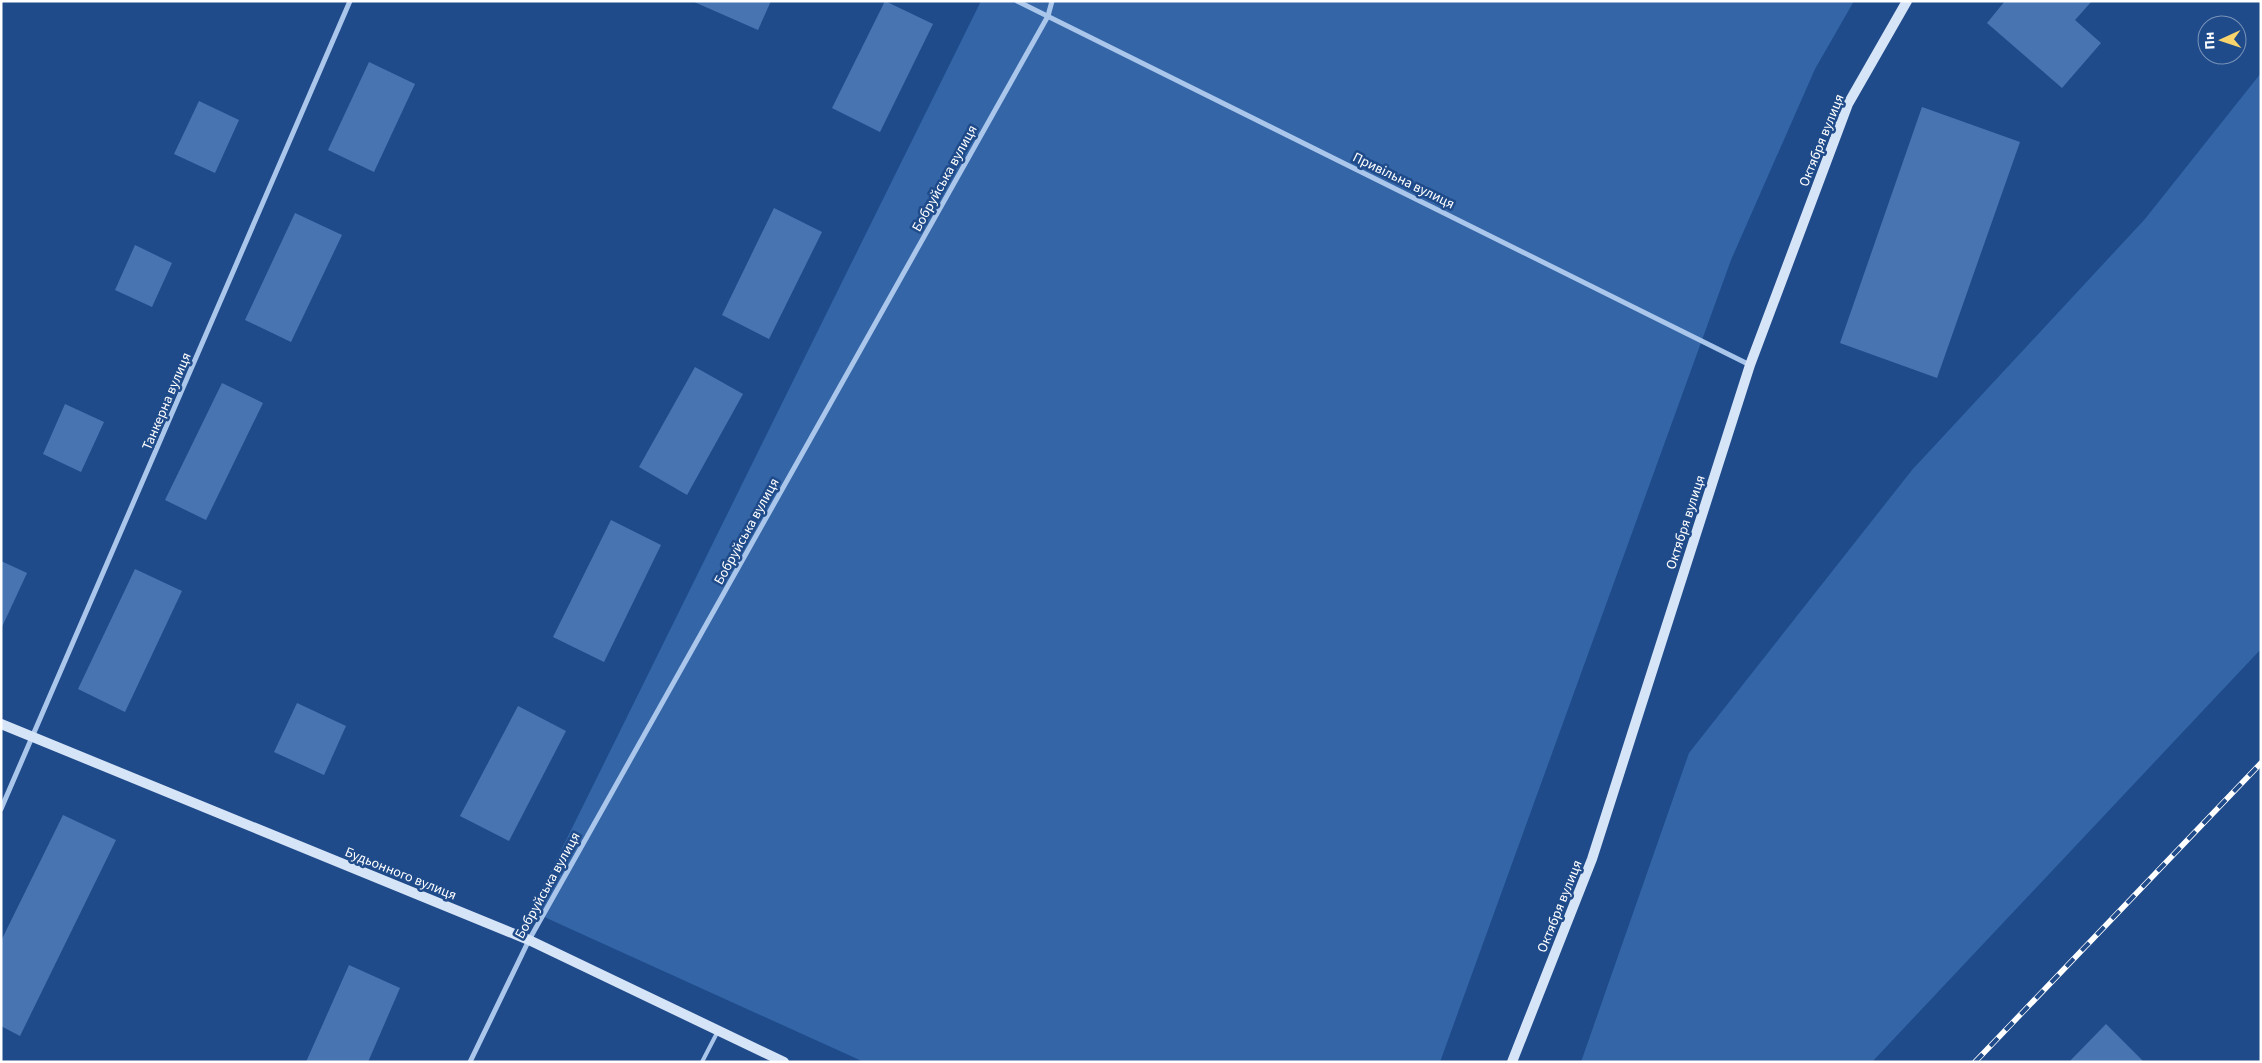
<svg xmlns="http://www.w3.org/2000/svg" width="2262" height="1063" viewBox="0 0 2262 1063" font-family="'Source Sans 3',sans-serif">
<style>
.green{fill:#3365a7}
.building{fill:#4875b2}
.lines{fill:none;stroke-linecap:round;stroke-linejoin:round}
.lane{stroke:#abc6eb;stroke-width:4}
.street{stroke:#abc6eb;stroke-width:5}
.secondary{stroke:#d6e4f8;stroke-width:10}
.rail-casing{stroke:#fff;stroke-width:5.5}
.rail{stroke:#1f4b8a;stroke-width:4;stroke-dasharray:11;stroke-linecap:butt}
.labels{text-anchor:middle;stroke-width:5;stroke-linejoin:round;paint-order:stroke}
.street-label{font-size:14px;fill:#fff;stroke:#1f4b8a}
</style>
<rect width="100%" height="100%" fill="#1f4b8a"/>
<!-- green -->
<g class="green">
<path d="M981,1H1854L1815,69L1731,260L1440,1062H864L531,911Z"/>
<path d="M2261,73V649L1872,1062H1581L1689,753L1912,470L2145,219Z"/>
</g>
<!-- building -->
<g class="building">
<path d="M692,1H771L758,30Z"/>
<path d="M885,1L933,24L880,132L832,108Z"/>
<path d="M2005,1H2092L2075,20L2101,43L2062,88L1987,23Z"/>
<path d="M369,62L415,84L374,172L328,150Z"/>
<path d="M199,101L239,120L215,173L174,154Z"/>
<path d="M1922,107L2020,142L1937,378L1840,343Z"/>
<path d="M774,208L822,232L769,339L722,315Z"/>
<path d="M295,213L342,235L291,342L245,320Z"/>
<path d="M135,245L172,263L152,307L115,290Z"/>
<path d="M695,367L743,394L687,495L639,467Z"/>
<path d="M222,383L263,403L206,520L165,500Z"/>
<path d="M65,404L104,422L81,472L43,454Z"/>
<path d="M611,520L661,545L604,662L553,637Z"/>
<path d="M1,561L27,573L1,629Z"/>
<path d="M135,569L182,591L125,712L78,689Z"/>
<path d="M297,703L346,726L324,775L274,752Z"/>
<path d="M518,706L566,731L509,841L460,816Z"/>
<path d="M63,815L116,840L20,1036L1,1026V941Z"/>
<path d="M349,965L400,988L368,1062H306Z"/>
<path d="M2106,1024L2144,1062H2069Z"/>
</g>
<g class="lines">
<!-- lane -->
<path class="lane" d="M702,1062L718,1031"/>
<!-- street -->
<g class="street">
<path d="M1017,1L1750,365"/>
<path d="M1,809L350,1"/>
<path d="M470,1062L529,940L1048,16L1052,1"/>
</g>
<!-- secondary -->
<g class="secondary">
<path d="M1,724L529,940L784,1062"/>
<path d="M1512,1062L1592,859L1750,365L1848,104L1907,1"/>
</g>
<!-- rail casing -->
<g class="rail-casing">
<path id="rail" d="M1975,1062L2261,763"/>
</g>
<!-- rail -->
<use href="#rail" class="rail"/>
</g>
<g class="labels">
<!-- street labels -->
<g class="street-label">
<text transform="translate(1821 140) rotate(-68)" y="5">Октября вулиця</text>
<text transform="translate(944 178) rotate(-61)" y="5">Бобруйська вулиця</text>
<text transform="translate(1404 180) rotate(26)" y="5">Привільна вулиця</text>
<text transform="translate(166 401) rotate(-67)" y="5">Танкерна вулиця</text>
<text transform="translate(1685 522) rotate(-72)" y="5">Октября вулиця</text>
<text transform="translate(746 531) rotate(-61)" y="5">Бобруйська вулиця</text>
<text transform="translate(401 873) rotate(22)" y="5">Будьонного вулиця</text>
<text transform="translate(547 885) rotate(-61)" y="5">Бобруйська вулиця</text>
<text transform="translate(1559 906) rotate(-68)" y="5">Октября вулиця</text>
</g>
</g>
<!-- border -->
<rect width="2262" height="1063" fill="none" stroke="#ffffff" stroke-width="5"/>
<!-- north arrow -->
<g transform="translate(2222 40) rotate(267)"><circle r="24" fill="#1f4b8a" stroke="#7993b9"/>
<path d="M0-4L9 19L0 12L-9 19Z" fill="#f9d36b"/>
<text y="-8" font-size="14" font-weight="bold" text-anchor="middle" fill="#ffffff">Пн</text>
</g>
</svg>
